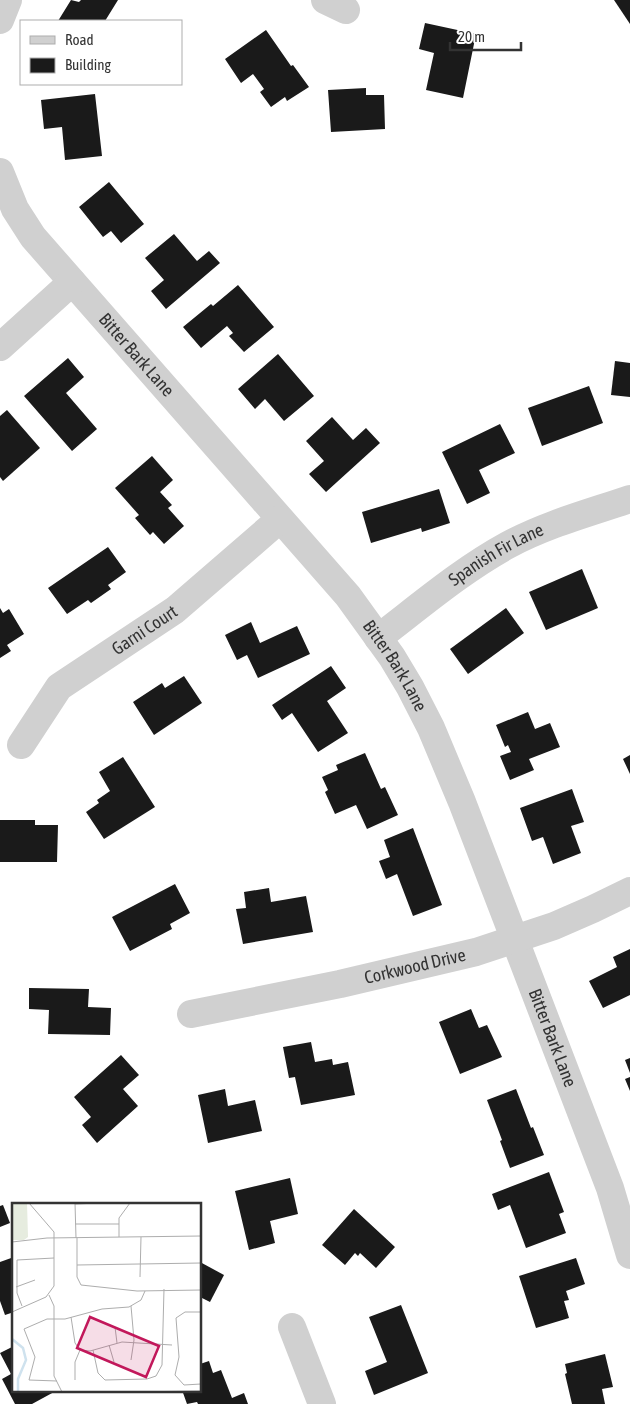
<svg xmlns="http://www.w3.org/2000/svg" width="630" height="1404" viewBox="0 0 630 1404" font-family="'Asap Condensed',sans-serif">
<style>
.building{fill:#1a1a1a}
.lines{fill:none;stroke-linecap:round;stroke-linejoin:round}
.minor{stroke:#d0d0d0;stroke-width:28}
.labels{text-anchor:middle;stroke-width:5;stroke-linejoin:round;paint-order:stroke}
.street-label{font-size:18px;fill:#333;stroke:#fff}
.inset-river{fill:none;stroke:#cfe2ee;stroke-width:2.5}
.inset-road{fill:none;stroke:#adadad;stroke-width:1}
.view{fill:#c2185b;fill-opacity:0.15;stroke:#c2185b;stroke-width:2.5}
.inset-edge{fill:none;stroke:#333;stroke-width:2.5}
</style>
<rect width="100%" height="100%" fill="#fff"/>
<!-- building -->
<g class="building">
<path d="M71,0L79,2L81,0H118L105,21H58Z"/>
<path d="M614,0H630V24Z"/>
<path d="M425,23L476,34L463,98L426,90L434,53L419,49Z"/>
<path d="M266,30L291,66L293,65L309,87L287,101L285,97L271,107L260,92L264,89L253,74L241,83L225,59Z"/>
<path d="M366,88V95H384L385,129L331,132L328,90Z"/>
<path d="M95,94L102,156L65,160L62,127L44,129L41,100Z"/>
<path d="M109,182L144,224L121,243L111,231L103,237L79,207Z"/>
<path d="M174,234L197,261L209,251L220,263L166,309L151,291L164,280L145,258Z"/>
<path d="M238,285L274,327L244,352L229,336L233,333L227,326L201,348L183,327L211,304L213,306Z"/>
<path d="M278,354L314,396L284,421L265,399L255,409L238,389Z"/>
<path d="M68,358L84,377L66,393L97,429L72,451L24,396Z"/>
<path d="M615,361L630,363V397L611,395Z"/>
<path d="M589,386L603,423L542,446L528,408Z"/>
<path d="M7,410L40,448L3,481L0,477V416Z"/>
<path d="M332,417L353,440L366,428L380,443L326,492L309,474L324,461L306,441Z"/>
<path d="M500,424L515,453L479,470L490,493L467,504L442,452Z"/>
<path d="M152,456L173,480L160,492L172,505L168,508L184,526L164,544L153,532L150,535L135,518L139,515L115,488Z"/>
<path d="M439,489L450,523L422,532L421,528L371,543L362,512Z"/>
<path d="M108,547L126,572L108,585L111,589L91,603L88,600L67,614L48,588Z"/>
<path d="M582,569L598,608L546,630L529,592Z"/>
<path d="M0,608L3,613L9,609L24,634L7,645L11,651L0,658Z"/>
<path d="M506,608L524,633L468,674L450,649Z"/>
<path d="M251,622L260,643L297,626L310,654L258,678L247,655L237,660L225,635Z"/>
<path d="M331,666L346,688L327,701L348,733L318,752L292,713L282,720L272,705Z"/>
<path d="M184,676L202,703L154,735L133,702L162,683L165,688Z"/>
<path d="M528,712L535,729L550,723L560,747L529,759L534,770L510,780L500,756L511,752L508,745L505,747L496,725Z"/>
<path d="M365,753L381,789L385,787L398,815L367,829L356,805L335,814L325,792L328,790L322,777L338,770L336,765Z"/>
<path d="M630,755V774L623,759Z"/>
<path d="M123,757L155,807L104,839L86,812L99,803L97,800L110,791L99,772Z"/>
<path d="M572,789L584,822L571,826L581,853L553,864L543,837L532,841L520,808Z"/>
<path d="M0,820H35V825H58L57,862H0Z"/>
<path d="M413,828L442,905L413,916L397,874L386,879L379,861L390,857L384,840Z"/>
<path d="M175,884L190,913L170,924L172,929L130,951L112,917Z"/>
<path d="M269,888L271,902L306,896L313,932L243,944L236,909L246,908L244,892Z"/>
<path d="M630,949V995L603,1008L589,981L617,967L613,957Z"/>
<path d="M29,988L89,989L88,1007L111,1008L110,1035L48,1034L49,1010L29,1009Z"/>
<path d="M471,1009L479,1028L487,1025L502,1057L460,1074L439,1022Z"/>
<path d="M311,1042L315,1062L332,1059L333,1065L348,1062L355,1095L301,1105L295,1077L289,1078L283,1047Z"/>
<path d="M121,1055L139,1075L123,1089L138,1106L97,1143L82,1125L91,1117L74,1097Z"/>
<path d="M630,1058V1073L625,1060Z"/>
<path d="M630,1077V1091L625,1079Z"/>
<path d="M225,1089L228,1106L255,1100L262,1131L208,1143L198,1095Z"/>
<path d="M516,1089L531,1128L533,1127L544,1155L510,1168L500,1141L502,1140L487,1100Z"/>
<path d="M549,1172L564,1212L559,1214L566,1233L526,1248L510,1205L498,1210L492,1194Z"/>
<path d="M290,1178L298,1214L270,1221L275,1243L249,1250L235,1191Z"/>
<path d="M3,1205L10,1223L0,1227V1206Z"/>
<path d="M354,1209L395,1247L376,1268L360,1253L358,1256L355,1253L345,1265L322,1245Z"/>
<path d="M14,1257V1312L5,1315L0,1301V1262Z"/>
<path d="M576,1258L585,1284L566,1291L569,1300L564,1301L569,1318L536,1328L519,1276Z"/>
<path d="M200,1262L224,1275L210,1302L200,1297Z"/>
<path d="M401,1305L428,1373L374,1395L365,1371L387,1362L369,1317Z"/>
<path d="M14,1346V1390H53L54,1392L32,1404H15L2,1379L11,1374L0,1353Z"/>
<path d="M605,1354L613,1387L602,1389L605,1404H572L565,1374L567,1373L565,1364Z"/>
<path d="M209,1361L213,1373L221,1370L232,1398L244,1393L248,1404H198L197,1402L187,1404L182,1390H200V1364Z"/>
</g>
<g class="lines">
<!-- minor -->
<g class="minor">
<path d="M325,0L346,10"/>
<path d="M0,20L8,0"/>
<path id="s1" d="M0,172L15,209L33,237L348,596L392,657L410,687L431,728L462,802L610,1188L630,1255"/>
<path d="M0,347L72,282"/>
<path id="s2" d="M378,638C420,606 462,570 508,545C547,524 589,513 630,499"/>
<path id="s3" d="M21,745L59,687L175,610L279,520"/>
<path id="s4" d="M191,1014L340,984L476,952L554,926L593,909L630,891"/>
<path d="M292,1327L322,1404"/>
</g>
</g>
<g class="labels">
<!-- street labels -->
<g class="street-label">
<text dy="6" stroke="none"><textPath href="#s1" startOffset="230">Bitter Bark Lane</textPath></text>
<text dy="6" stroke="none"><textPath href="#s2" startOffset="145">Spanish Fir Lane</textPath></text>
<text dy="6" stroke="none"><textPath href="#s3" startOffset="172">Garni Court</textPath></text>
<text dy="6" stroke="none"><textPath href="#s1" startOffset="635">Bitter Bark Lane</textPath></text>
<text dy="6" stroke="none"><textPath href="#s4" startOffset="229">Corkwood Drive</textPath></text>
<text dy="6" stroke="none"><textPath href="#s1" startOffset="1040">Bitter Bark Lane</textPath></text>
</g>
</g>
<!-- overview -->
<g transform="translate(12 1203)">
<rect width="189" height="189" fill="#fff"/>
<path d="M0,0H15L16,34L12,37H0Z" fill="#e6ecdf"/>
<path class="inset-river" d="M0,136L11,145L14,157L6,176V189"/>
<path class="inset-road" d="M63,0L64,35M63,1L86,0M63,21H107M107,34V15L118,0M65,35V74L69,82M0,39L35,35L189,33M65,62L189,60M128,74L129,34M69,82L125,88L189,87M4,84L23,77M37,92L42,103V173L50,189M10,103L5,90V57L42,55M0,109L34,94L42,83V29L17,0M189,109H173L164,115L167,154L163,172L172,182L189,181M59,114L63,140L68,147M103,124L105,140M97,142L102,159M68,147L78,148L110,139L160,142M81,147L86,170L93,177L135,176L144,173L150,162L152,86M119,157L122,137L119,103M63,177V159L68,147M45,178L17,177L23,154L12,126L35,116H53L90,106L117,104L129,97L133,88M117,189L189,188"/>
<path class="view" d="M78,114L147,143L134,174L65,145Z"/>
<rect width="189" height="189" class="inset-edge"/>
</g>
<!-- legend -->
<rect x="20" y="20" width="162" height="65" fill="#ffffff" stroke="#adadad"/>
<rect x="30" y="36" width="25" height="8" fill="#d0d0d0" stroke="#adadad"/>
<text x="65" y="45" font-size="15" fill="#333333">Road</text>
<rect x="30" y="58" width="25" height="15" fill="#1a1a1a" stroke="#adadad"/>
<text x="65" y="70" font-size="15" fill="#333333">Building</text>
<!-- scale -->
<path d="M450 42v8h71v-8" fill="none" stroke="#333333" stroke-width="2.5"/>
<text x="458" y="42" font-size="15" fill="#333333" stroke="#ffffff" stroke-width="4" paint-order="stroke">20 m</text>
</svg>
